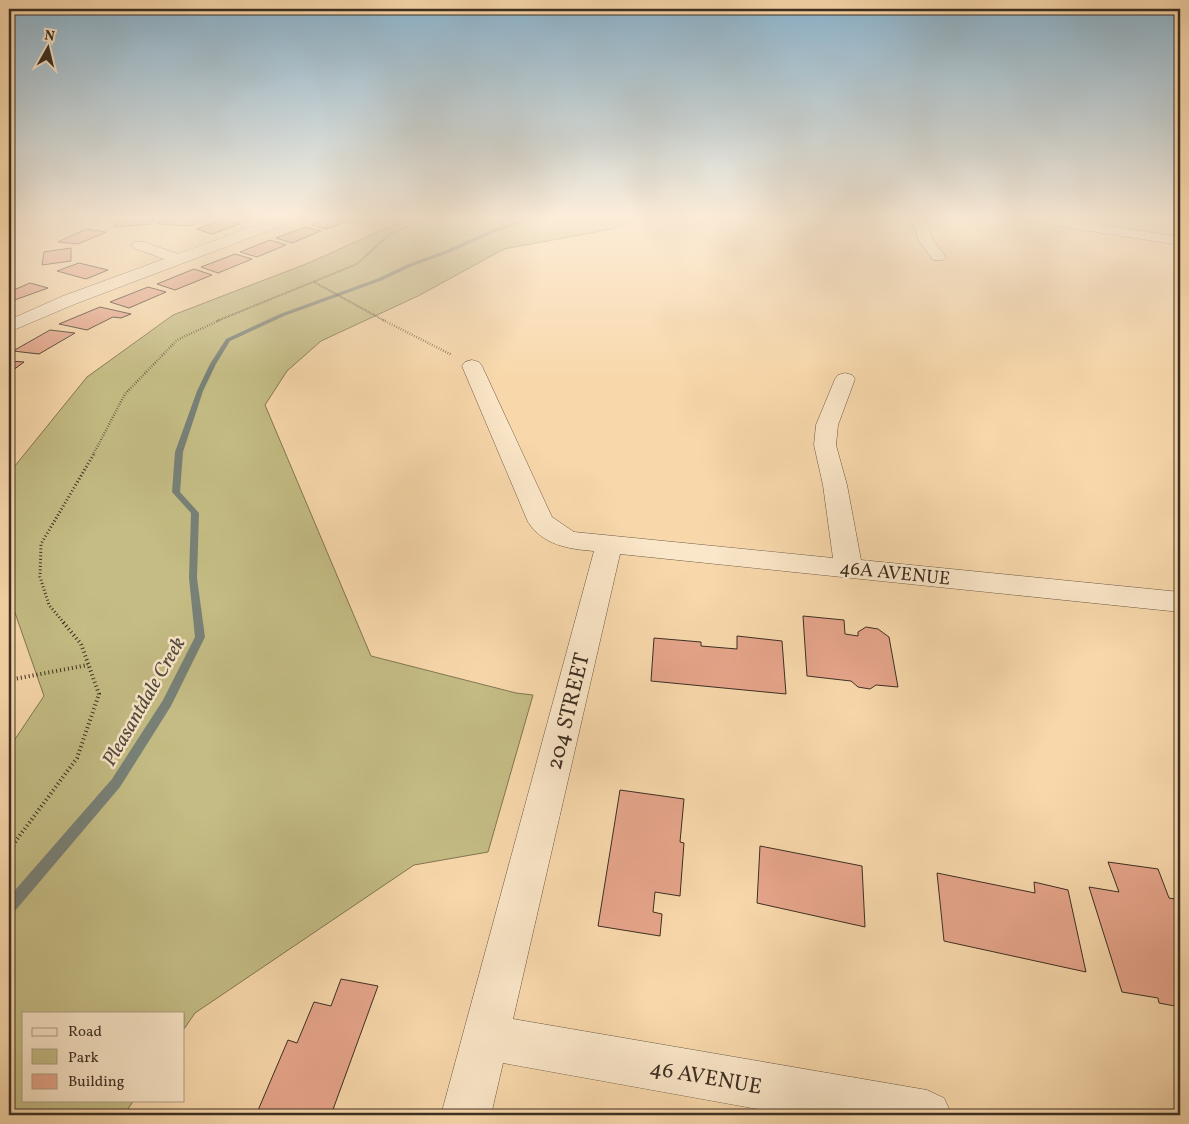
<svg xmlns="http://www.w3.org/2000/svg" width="1189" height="1124" viewBox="0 0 1189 1124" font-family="Vollkorn,serif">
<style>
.green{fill:#c4bc84;stroke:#807653}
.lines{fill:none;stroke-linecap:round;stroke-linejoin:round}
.stream{fill:#788178;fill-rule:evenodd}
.building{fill:#e6a58b;stroke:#3c2f22}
.minor-casing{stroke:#6b5944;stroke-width:1}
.path-far4{stroke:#3c2f22;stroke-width:2;stroke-dasharray:0.5 1;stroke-linecap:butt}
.path-far3{stroke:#3c2f22;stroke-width:2.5;stroke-dasharray:0.5 2;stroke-linecap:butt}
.path-far2{stroke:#3c2f22;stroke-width:3;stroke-dasharray:1 2.5;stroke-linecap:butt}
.path-far1{stroke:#3c2f22;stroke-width:4;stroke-dasharray:1 3;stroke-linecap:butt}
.path{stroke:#3c2f22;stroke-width:5;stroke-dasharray:2 4;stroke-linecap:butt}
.minor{fill:#fae6c8;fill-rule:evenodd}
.labels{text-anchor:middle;stroke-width:5;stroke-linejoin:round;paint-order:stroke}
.street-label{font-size:19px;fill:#3c2f22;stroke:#fae6c8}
.water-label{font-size:20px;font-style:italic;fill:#504a3f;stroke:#fae6c8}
.near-street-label{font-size:22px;fill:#3c2f22;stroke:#fae6c8}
</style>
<rect width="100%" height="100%" fill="#f8d8ab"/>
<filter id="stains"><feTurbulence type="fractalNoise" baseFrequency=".004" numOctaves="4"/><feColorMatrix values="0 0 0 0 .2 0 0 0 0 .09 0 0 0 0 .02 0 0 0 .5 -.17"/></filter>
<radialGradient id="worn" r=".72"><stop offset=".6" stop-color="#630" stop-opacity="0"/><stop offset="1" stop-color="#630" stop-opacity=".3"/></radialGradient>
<!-- green -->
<path class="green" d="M409,218H637L612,229L504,249L418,296L321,341L287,371L265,405L371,656L516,693L533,695L488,852L414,865L195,1013L184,1029V1013H24V1100H134L124,1115H9V748L44,696L13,607L10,472L87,377L173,315L306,264Z"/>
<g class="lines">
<!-- stream -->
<path class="stream" d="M528,218H535L495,232L451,252L410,267L383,280L284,316L230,341L216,364L203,391L183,452L180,492L199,513L197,578L205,637L171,706L120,787L14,912L9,913V897L112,779L163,700L195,637L189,578L191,513L172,492L175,452L197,391L210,364L226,339L280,314L379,278L406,265L447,250L491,230Z"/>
</g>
<!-- building -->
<g class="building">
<path d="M122,218L130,219L155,218L151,224L114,227L117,220Z"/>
<path d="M167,218H195L203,219L191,226L157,224Z"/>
<path d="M329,218H352L360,220L352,223L346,222L326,229L311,225Z"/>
<path d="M225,220L240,224L212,234L196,229Z"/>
<path d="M306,227L321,231L292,243L276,238Z"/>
<path d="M86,229L106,232L78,244L58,242Z"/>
<path d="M270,240L286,245L257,257L240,252Z"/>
<path d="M71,248V261L42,265L44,252Z"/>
<path d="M235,254L252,259L218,273L201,267Z"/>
<path d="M79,263L108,270L86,279L57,271Z"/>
<path d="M194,269L212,275L175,290L157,284Z"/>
<path d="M30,283L48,288L9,302V292Z"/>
<path d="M148,287L166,292L129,308L110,302Z"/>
<path d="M100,307L131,314L121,318L113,317L87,330L59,324Z"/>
<path d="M50,330L75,333L39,354L13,351Z"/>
<path d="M9,361L24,362L9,373Z"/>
<path d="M803,616L844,620L845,634L858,636V632L866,627L878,629L889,637L898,687L876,685L870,689L858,687L851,681L807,676Z"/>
<path d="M737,636L782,641L786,694L651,681L654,638L701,642V646L737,649Z"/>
<path d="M620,790L684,799L680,842L684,843L680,896L655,892L653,912L662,914L660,936L598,926Z"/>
<path d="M760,846L862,866L865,927L757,903Z"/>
<path d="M1108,862L1158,869L1169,898L1180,900V1007L1159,1003L1158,998L1122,992L1089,887L1119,892Z"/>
<path d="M937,873L1035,893L1034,882L1068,890L1086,972L944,941Z"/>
<path d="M341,979L378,986L331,1115H256L288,1040L297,1043L314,1002L331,1006Z"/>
</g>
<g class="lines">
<!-- minor casing -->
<g class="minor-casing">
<g id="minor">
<path d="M276,218H296L294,221L75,304L9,332V320L63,296L164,259L134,248L131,245L134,242H144L178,254Z"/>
<path d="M911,218H925L933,240L946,257L943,260H933L919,241Z"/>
<path d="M1025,218H1060L1180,237V245L1032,222Z"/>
<path d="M472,360L479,362L482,366L552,517L574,532L833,558L823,485L814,445L816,425L835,379L838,375L845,373L852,375L855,379L838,425L836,445L847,485L861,560L1180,592V612L620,554L513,1019L927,1090L944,1098L952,1115H791L503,1063L491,1115H441L594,551C568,549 543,545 528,522L462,366L465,362Z"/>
</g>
</g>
<!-- path-far4 -->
<g class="path-far4">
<path d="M314,282L385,321"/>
<path d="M217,321L357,264L390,234L428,218"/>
</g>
<!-- path-far3 -->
<g class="path-far3">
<path d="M383,320L452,355"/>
<path d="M94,453L125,394L177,340L220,320"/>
</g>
<!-- path-far2 -->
<path class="path-far2" d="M64,623L49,605L40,577L41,544L95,452"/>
<!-- path-far1 -->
<g class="path-far1">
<path d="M9,680L88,665"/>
<path d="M15,842L77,758L99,694L81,644L63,622"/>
</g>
<!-- path -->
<path class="path" d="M9,851L16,841"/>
<!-- minor -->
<use href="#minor" class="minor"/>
</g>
<!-- sky -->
<linearGradient id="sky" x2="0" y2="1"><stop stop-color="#8bb6d2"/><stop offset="0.58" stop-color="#fcedd9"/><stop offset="1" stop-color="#fcedd9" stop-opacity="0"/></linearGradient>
<rect width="1189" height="375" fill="url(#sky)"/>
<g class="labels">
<!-- street labels -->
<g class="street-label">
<text transform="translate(895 572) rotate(6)" y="7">46A AVENUE</text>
</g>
<!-- water labels -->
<g class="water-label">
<text transform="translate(143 701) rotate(-60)" y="7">Pleasantdale Creek</text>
</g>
<!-- near-street labels -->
<g class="near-street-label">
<text transform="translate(567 711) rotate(-76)" y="8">204 STREET</text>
<text transform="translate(706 1076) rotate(10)" y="8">46 AVENUE</text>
</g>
</g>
<!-- margin -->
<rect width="1189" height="1124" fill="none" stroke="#f8d8ab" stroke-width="30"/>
<rect x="10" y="10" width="1169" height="1104" fill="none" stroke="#3c2f22" stroke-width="2.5"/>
<rect x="15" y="15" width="1159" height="1094" fill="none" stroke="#3c2f22"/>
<!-- legend -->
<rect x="22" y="1012" width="162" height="90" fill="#fae6c8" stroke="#ae9d86"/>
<rect x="32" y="1028" width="25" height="8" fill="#fae6c8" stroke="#ae9d86"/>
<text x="68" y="1036" font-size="15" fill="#3c2f22">Road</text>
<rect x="32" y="1049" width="25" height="15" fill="#c4bc84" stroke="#ae9d86"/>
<text x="68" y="1062" font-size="15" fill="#3c2f22">Park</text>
<rect x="32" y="1074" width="25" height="15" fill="#e6a58b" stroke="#ae9d86"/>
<text x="68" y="1086" font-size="15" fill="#3c2f22">Building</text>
<!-- north arrow -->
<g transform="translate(48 48) rotate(8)" stroke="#fae6c8" stroke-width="4" paint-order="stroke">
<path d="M0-4L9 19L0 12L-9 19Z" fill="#3c2f22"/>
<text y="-8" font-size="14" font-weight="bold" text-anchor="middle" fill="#3c2f22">N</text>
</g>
<rect width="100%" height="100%" filter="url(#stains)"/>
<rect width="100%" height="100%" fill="url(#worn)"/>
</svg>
